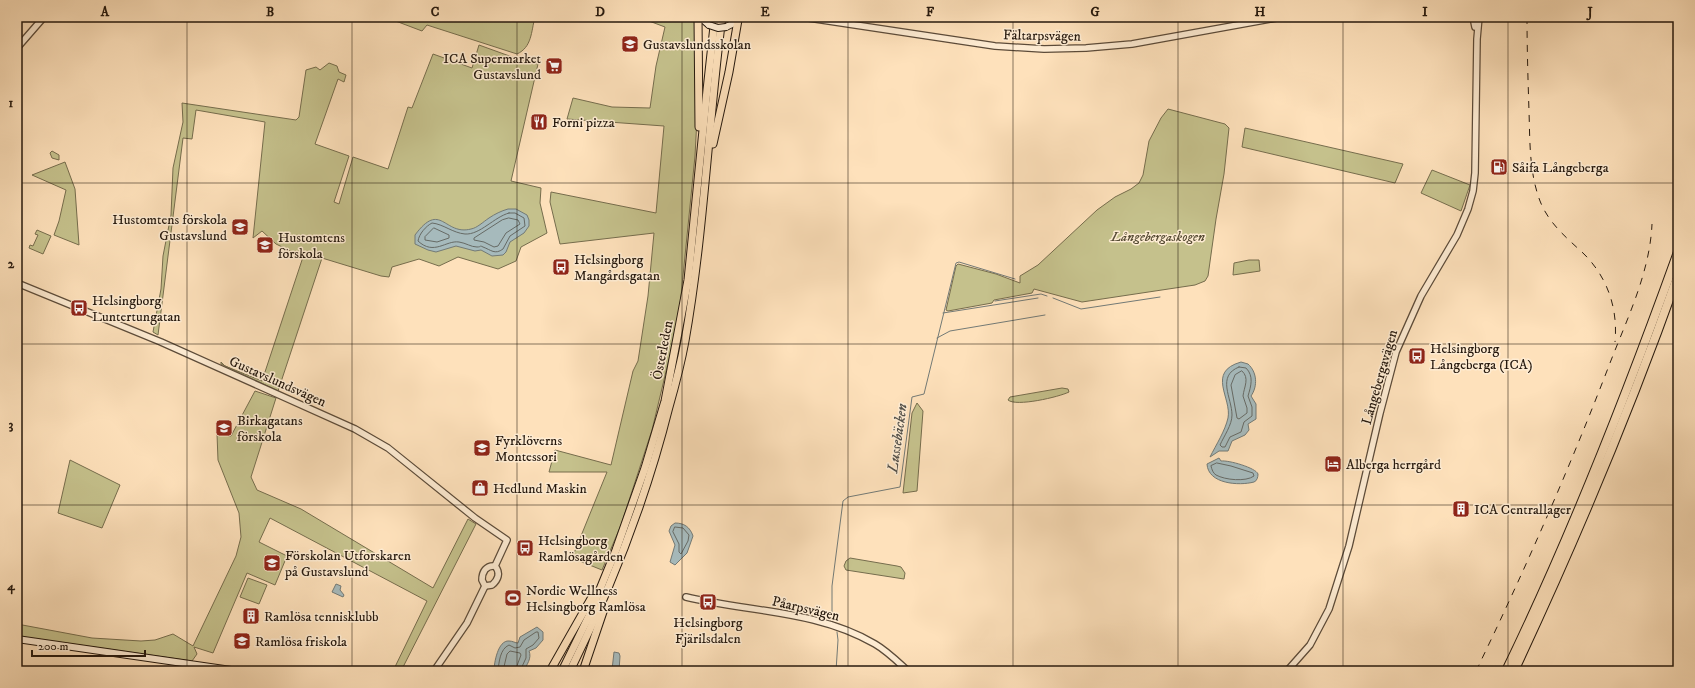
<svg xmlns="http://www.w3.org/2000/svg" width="1695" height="688" viewBox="0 0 1695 688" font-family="'IM FELL DW Pica',serif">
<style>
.green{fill:#c5c18c;stroke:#766d4d}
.water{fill:#a6babc;stroke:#737a76}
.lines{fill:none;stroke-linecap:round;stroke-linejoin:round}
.shore{stroke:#666a65;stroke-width:1}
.stream{stroke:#737a76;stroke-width:1}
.tertiary-casing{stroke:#5c4b39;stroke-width:8}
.secondary-casing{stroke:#26190e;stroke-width:8}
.primary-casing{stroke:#26190e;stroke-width:9}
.motorway-casing{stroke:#26190e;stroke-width:10}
.tertiary{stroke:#feecd3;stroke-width:5.5}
.secondary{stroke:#feecd3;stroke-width:6}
.primary{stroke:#fee1bb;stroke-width:7}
.motorway{stroke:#fee1bb;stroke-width:8}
.rail{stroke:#26190e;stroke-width:1;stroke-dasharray:7 7;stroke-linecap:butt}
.secondary-bridge-casing{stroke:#26190e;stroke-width:8;stroke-linecap:butt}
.secondary-bridge{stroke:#feecd3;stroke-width:6}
.grid{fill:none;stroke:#26190e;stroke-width:1;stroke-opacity:0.55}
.labels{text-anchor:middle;stroke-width:3;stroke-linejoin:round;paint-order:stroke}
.street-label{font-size:14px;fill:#26190e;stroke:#feecd3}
.poi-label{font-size:14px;fill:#26190e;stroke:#feecd3;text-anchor:start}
.park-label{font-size:14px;font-style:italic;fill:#564b34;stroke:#feecd3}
.water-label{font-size:15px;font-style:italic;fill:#53514b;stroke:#feecd3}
.neatline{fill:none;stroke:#26190e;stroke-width:1.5}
.grid-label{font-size:13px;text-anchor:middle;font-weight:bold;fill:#26190e}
</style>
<rect width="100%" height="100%" fill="#fee1bb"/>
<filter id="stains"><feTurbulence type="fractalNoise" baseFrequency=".005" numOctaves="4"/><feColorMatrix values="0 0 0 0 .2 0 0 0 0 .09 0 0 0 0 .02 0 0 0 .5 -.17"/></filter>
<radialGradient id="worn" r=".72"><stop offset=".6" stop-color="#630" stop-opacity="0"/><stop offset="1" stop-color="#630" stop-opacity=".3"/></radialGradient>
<g class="green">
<path d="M385 17H535C531 32 532 47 517 54L427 25 422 31Z"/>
<polygon points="646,17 696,17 697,118 695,156 680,306 669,359 652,430 621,525 602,570 572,558 607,472 549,472 555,450 611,465 633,371 638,361 648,296 654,233 560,244 550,202 551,192 656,213 664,126 567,119 573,98 612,107 650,108 656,66 665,27 649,21"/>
<polygon points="479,45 526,62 538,64 511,181 541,188 540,203 547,233 521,247 516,261 498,269 458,257 439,266 419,259 392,267 389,277 381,276 322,258 278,391 221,364 221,362 225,366 262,381 303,257 276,244 262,231 253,238 265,122 196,110 192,139 183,138 158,335 153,332 161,289 163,256 171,215 173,168 183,122 182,103 296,120 299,117 306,70 316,67 320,70 329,63 337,66 339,72 346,75 344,82 338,79 315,144 349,156 334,202 339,204 353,157 388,169 408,107 412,108 433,54 472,68"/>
<polygon points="1168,109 1225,124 1229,128 1224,174 1216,219 1208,276 1205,281 1195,285 1082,302 1034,289 1032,293 994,300 992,303 948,311 946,310 956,266 958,264 996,274 1020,283 1020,276 1038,265 1097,210 1115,197 1131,189 1139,183 1143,175 1149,141 1161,118"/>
<polygon points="1245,128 1403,164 1395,183 1242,147"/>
<polygon points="52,151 59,155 59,160 52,158 50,153"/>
<polygon points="65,162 75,189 79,245 54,235 59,221 66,190 32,175"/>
<polygon points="1432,170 1470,185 1461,211 1421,193"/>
<polygon points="37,230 51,236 43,254 29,248 30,245 33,246 38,235 35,234"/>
<polygon points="1249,260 1259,260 1260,271 1233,275 1234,263"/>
<path d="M1062 388 1068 389 1069 392C1059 397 1016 407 1008 400L1010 397Z"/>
<polygon points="255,391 276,398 251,477 257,490 301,509 433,588 468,519 476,524 401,671 393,671 427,601 270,518 259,542 287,556 275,585 247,573 213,653 194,647 197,654 192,661 17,636 17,624 92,638 141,641 155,640 173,634 193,646 236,556 241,537 239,513 218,460 217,434 231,436"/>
<polygon points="917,403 923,411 917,491 903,493 912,413"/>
<polygon points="70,460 120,485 102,528 58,513"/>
<polygon points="850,558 897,566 901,567 905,573 904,579 846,570 844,566 846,561"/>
<polygon points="248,578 267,585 259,604 240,597"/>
</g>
<g class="water">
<path d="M508 209H516L527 215 529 220V226L524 233 510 242 506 252 503 255 492 256 481 250 475 251 456 246 436 252 428 250 415 244V235C441 200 444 236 471 229 477 228 483 222 489 218 495 214 501 211 508 209Z"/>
<path d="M1241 362 1248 364C1257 372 1258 386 1251 396L1256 404V419L1248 424 1249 430 1245 435 1232 441 1228 451H1219L1210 457C1216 445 1225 431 1228 418 1232 398 1206 372 1241 362Z"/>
<path d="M1219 458 1221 461C1229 460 1256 468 1258 474 1258 477 1257 481 1254 482 1239 486 1208 484 1207 464Z"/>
<path d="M675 523C684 523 690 527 693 536L687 553 675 565 670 562 675 545 669 531 671 526Z"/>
<polygon points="336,584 341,586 340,590 344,595 343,597 332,592"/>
<path d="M537 627 543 632V640L536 648 529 651C532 658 527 665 523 671H494C494 663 498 640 509 641 513 641 515 643 518 643L520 637Z"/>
<polygon points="614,652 619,653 620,656 619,671 612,670"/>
</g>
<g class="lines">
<g class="shore">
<path d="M509 213H515L524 218 525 226 510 236 503 249C495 255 491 250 483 247 479 245 482 247 477 247 471 247 466 243 459 242 446 240 434 256 418 241 419 234 426 226 432 223 443 224 453 233 465 234 480 235 494 217 509 213Z"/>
<polygon points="509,218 518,220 520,224 506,233 498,246 494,247 484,242 474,240 474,238 502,220"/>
<polygon points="434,228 449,235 449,238 437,242 425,240 425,237"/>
<path d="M1239 367 1246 368C1254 376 1251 386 1248 396L1252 407V416L1244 422 1241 432 1230 437 1225 447H1222L1220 445C1224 436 1232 425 1232 415 1232 398 1216 376 1239 367Z"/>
<path d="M1242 371C1250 378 1244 387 1243 396L1247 408V413L1239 419 1237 418 1231 385 1235 375Z"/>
<path d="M1217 463 1231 466 1253 473 1254 476C1246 482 1225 480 1216 475 1213 473 1212 470 1211 466Z"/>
<polygon points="675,527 683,528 689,535 688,541 681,554 679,552 679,544 673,532"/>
<path d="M498 671C499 662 500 649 509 645L515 648 520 647 524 640 536 632H538L539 638 533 645 526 649V658L520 671"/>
<polyline points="503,671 507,654 510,651 520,653 521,655 515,671"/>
</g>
<g class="stream">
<polyline points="1053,298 1081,309 1160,297"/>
<polyline points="995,301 1041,294 1047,296"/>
<polyline points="943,313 1038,298"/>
<polyline points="937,338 950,331 1045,315"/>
<polyline points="832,619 832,586 843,501 848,497 900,487 912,397 924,394 956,263 959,262 1015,279"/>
<polyline points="836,671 838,640 837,632"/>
</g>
<g class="tertiary-casing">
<g id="tertiary">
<polyline points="802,17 995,46 1044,49 1086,48 1132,44 1282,17"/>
<polyline points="1473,17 1475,27"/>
<polyline points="17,48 44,17"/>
<polyline points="17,283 161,342 355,429 388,448 475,518 507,540 495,566"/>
<path d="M485 586 482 580C482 572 486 565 495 566"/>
<path d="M485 586 492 585C498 580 501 573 495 566"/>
<path d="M686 597C749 612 817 610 875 644 887 651 897 661 908 671"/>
<polyline points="434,671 467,623 485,586"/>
<polyline points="1287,671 1310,645 1329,609 1349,546 1380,413 1396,352 1421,296 1457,235 1468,209 1473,191 1475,173 1477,39 1479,17"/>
</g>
</g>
<g class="secondary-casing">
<g id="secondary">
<polyline points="700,17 709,25"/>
<polyline points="726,27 734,23 740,17"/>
<polyline points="17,639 238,671"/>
</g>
</g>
<g class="primary-casing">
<g id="primary">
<polyline points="698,17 699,127"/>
<polyline points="713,144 729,72 738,20"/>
<polyline points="550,671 592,597"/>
<polyline points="562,671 589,616 616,550 645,468 665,401 688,280 707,90 715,17"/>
<path d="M570 671C612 586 646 499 669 407 675 386 681 363 685 341 704 234 708 125 722 17"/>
<polyline points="583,671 604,609"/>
</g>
</g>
<g class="motorway-casing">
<g id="motorway">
<path d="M1506 671C1572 535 1627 394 1678 252"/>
<path d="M1514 671C1575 541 1630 410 1678 275"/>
</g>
</g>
<use href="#tertiary" class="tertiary"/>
<use href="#secondary" class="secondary"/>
<use href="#primary" class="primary"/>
<use href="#motorway" class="motorway"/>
<g class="rail">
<path d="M1527 17C1527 48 1528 80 1529 111 1530 141 1529 172 1540 201 1549 224 1567 238 1584 254 1608 278 1618 309 1615 342"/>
<path d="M1476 671C1525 570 1570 467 1610 363 1627 319 1650 272 1652 224"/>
</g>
<g class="secondary-bridge-casing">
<polyline id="secondary-bridge" points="709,25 718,28 726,27"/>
</g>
<use href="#secondary-bridge" class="secondary-bridge"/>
</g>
<path class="grid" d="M187 17V671M352 17V671M517 17V671M682 17V671M848 17V671M1013 17V671M1178 17V671M1343 17V671M1508 17V671M17 183H1678M17 344H1678M17 505H1678"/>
<defs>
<g id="school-square" transform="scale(0.9)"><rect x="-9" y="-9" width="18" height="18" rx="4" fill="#8f2418" stroke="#feecd3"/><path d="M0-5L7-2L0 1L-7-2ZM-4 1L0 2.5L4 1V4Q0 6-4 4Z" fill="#fff"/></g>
<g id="supermarket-square" transform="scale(0.9)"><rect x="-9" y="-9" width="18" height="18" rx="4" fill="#8f2418" stroke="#feecd3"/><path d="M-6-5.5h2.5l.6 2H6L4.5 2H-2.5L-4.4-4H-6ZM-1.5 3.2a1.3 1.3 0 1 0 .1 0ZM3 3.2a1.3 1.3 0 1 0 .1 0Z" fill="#fff"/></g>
<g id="restaurant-square" transform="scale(0.9)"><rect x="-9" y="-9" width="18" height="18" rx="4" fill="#8f2418" stroke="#feecd3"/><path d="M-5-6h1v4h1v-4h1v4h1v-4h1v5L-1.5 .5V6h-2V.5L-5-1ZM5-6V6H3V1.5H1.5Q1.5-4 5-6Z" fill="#fff"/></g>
<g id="fuel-square" transform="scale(0.9)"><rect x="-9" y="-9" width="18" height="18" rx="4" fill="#8f2418" stroke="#feecd3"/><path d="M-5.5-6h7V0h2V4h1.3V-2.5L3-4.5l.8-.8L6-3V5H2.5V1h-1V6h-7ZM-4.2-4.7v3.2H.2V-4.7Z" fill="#fff"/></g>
<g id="bus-square" transform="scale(0.9)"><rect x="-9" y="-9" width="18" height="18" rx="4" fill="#8f2418" stroke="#feecd3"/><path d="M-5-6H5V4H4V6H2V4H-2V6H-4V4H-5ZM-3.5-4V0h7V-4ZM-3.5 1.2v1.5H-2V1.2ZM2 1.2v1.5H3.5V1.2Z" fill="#fff"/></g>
<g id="hotel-square" transform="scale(0.9)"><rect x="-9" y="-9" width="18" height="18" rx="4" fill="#8f2418" stroke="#feecd3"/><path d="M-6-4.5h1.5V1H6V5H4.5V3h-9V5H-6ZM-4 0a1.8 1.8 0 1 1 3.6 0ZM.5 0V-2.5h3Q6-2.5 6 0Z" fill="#fff"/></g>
<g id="shop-square" transform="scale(0.9)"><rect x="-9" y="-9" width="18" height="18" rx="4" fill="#8f2418" stroke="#feecd3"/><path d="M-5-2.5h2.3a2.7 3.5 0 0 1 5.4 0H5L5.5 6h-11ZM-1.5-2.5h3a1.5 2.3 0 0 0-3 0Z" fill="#fff"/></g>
<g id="building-square" transform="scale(0.9)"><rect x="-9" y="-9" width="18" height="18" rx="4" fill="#8f2418" stroke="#feecd3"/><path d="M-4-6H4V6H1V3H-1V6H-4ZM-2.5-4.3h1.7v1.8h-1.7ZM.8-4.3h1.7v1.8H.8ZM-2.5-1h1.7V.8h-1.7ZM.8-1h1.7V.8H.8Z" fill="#fff"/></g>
<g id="stadium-square" transform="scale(0.9)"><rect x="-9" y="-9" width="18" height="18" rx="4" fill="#8f2418" stroke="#feecd3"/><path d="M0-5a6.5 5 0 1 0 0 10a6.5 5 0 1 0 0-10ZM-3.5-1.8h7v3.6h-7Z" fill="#fff"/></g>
</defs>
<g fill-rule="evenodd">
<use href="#school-square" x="630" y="44"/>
<use href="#supermarket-square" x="554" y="66"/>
<use href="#restaurant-square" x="539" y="122"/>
<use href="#fuel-square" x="1499" y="167"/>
<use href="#school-square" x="240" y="227"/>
<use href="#school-square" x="265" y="245"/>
<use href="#bus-square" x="561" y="267"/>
<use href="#bus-square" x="79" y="308"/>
<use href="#bus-square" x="1417" y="356"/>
<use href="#school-square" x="224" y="428"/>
<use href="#school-square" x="482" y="448"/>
<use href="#hotel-square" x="1333" y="464"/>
<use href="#shop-square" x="480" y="488"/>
<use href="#building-square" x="1461" y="509"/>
<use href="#bus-square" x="525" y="548"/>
<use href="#school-square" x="272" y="563"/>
<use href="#stadium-square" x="513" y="598"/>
<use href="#bus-square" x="708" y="602"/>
<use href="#building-square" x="251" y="616"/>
<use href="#school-square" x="242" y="641"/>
</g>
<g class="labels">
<g class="street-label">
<text transform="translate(1042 35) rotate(1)" y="5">Fältarpsvägen</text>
<text transform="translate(662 350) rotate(-79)" y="5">Österleden</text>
<text transform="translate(1379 377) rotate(-74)" y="5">Långebergavägen</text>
<text transform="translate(278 381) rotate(24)" y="5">Gustavslundsvägen</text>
<text transform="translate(806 608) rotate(13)" y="5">Påarpsvägen</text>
</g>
<g class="poi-label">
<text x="643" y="49">Gustavslundsskolan</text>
<text x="541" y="63" text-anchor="end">ICA Supermarket<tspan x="541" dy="16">Gustavslund</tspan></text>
<text x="552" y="127">Forni pizza</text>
<text x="1512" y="172">Såifa Långeberga</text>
<text x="227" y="224" text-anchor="end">Hustomtens förskola<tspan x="227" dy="16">Gustavslund</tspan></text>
<text x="278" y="242">Hustomtens<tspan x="278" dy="16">förskola</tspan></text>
<text x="574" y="264">Helsingborg<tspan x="574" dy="16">Mangårdsgatan</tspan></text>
<text x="92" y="305">Helsingborg<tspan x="92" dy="16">Luntertungatan</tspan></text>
<text x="1430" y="353">Helsingborg<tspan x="1430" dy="16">Långeberga (ICA)</tspan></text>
<text x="237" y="425">Birkagatans<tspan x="237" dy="16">förskola</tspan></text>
<text x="495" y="445">Fyrklöverns<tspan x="495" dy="16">Montessori</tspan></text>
<text x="1346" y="469">Alberga herrgård</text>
<text x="493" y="493">Hedlund Maskin</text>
<text x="1474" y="514">ICA Centrallager</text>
<text x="538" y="545">Helsingborg<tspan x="538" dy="16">Ramlösagården</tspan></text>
<text x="285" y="560">Förskolan Utforskaren<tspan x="285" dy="16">på Gustavslund</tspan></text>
<text x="526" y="595">Nordic Wellness<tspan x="526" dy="16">Helsingborg Ramlösa</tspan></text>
<text x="264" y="621">Ramlösa tennisklubb</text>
<text x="708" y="627" text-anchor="middle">Helsingborg<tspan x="708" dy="16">Fjärilsdalen</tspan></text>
<text x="255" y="646">Ramlösa friskola</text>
</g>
<g class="park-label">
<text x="1158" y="241">Långebergaskogen</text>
</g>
<g class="water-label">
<text transform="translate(897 438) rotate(-82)" y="5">Lussebäcken</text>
</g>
</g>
<rect width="1695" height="688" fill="none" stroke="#fee1bb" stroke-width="44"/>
<path d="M32 650v6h113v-6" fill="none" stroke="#26190e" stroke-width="2"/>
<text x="38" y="650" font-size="12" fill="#26190e" stroke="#feecd3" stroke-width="3" paint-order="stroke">200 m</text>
<rect x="22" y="22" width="1651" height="644" class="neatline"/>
<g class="grid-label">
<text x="105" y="16">A</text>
<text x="270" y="16">B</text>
<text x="435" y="16">C</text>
<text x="600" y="16">D</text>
<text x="765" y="16">E</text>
<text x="930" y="16">F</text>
<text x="1095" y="16">G</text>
<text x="1260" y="16">H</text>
<text x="1425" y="16">I</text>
<text x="1590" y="16">J</text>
<text x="11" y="107">1</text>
<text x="11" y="268">2</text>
<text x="11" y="429">3</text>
<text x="11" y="590">4</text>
</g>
<rect width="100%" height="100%" filter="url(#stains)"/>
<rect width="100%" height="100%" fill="url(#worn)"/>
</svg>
